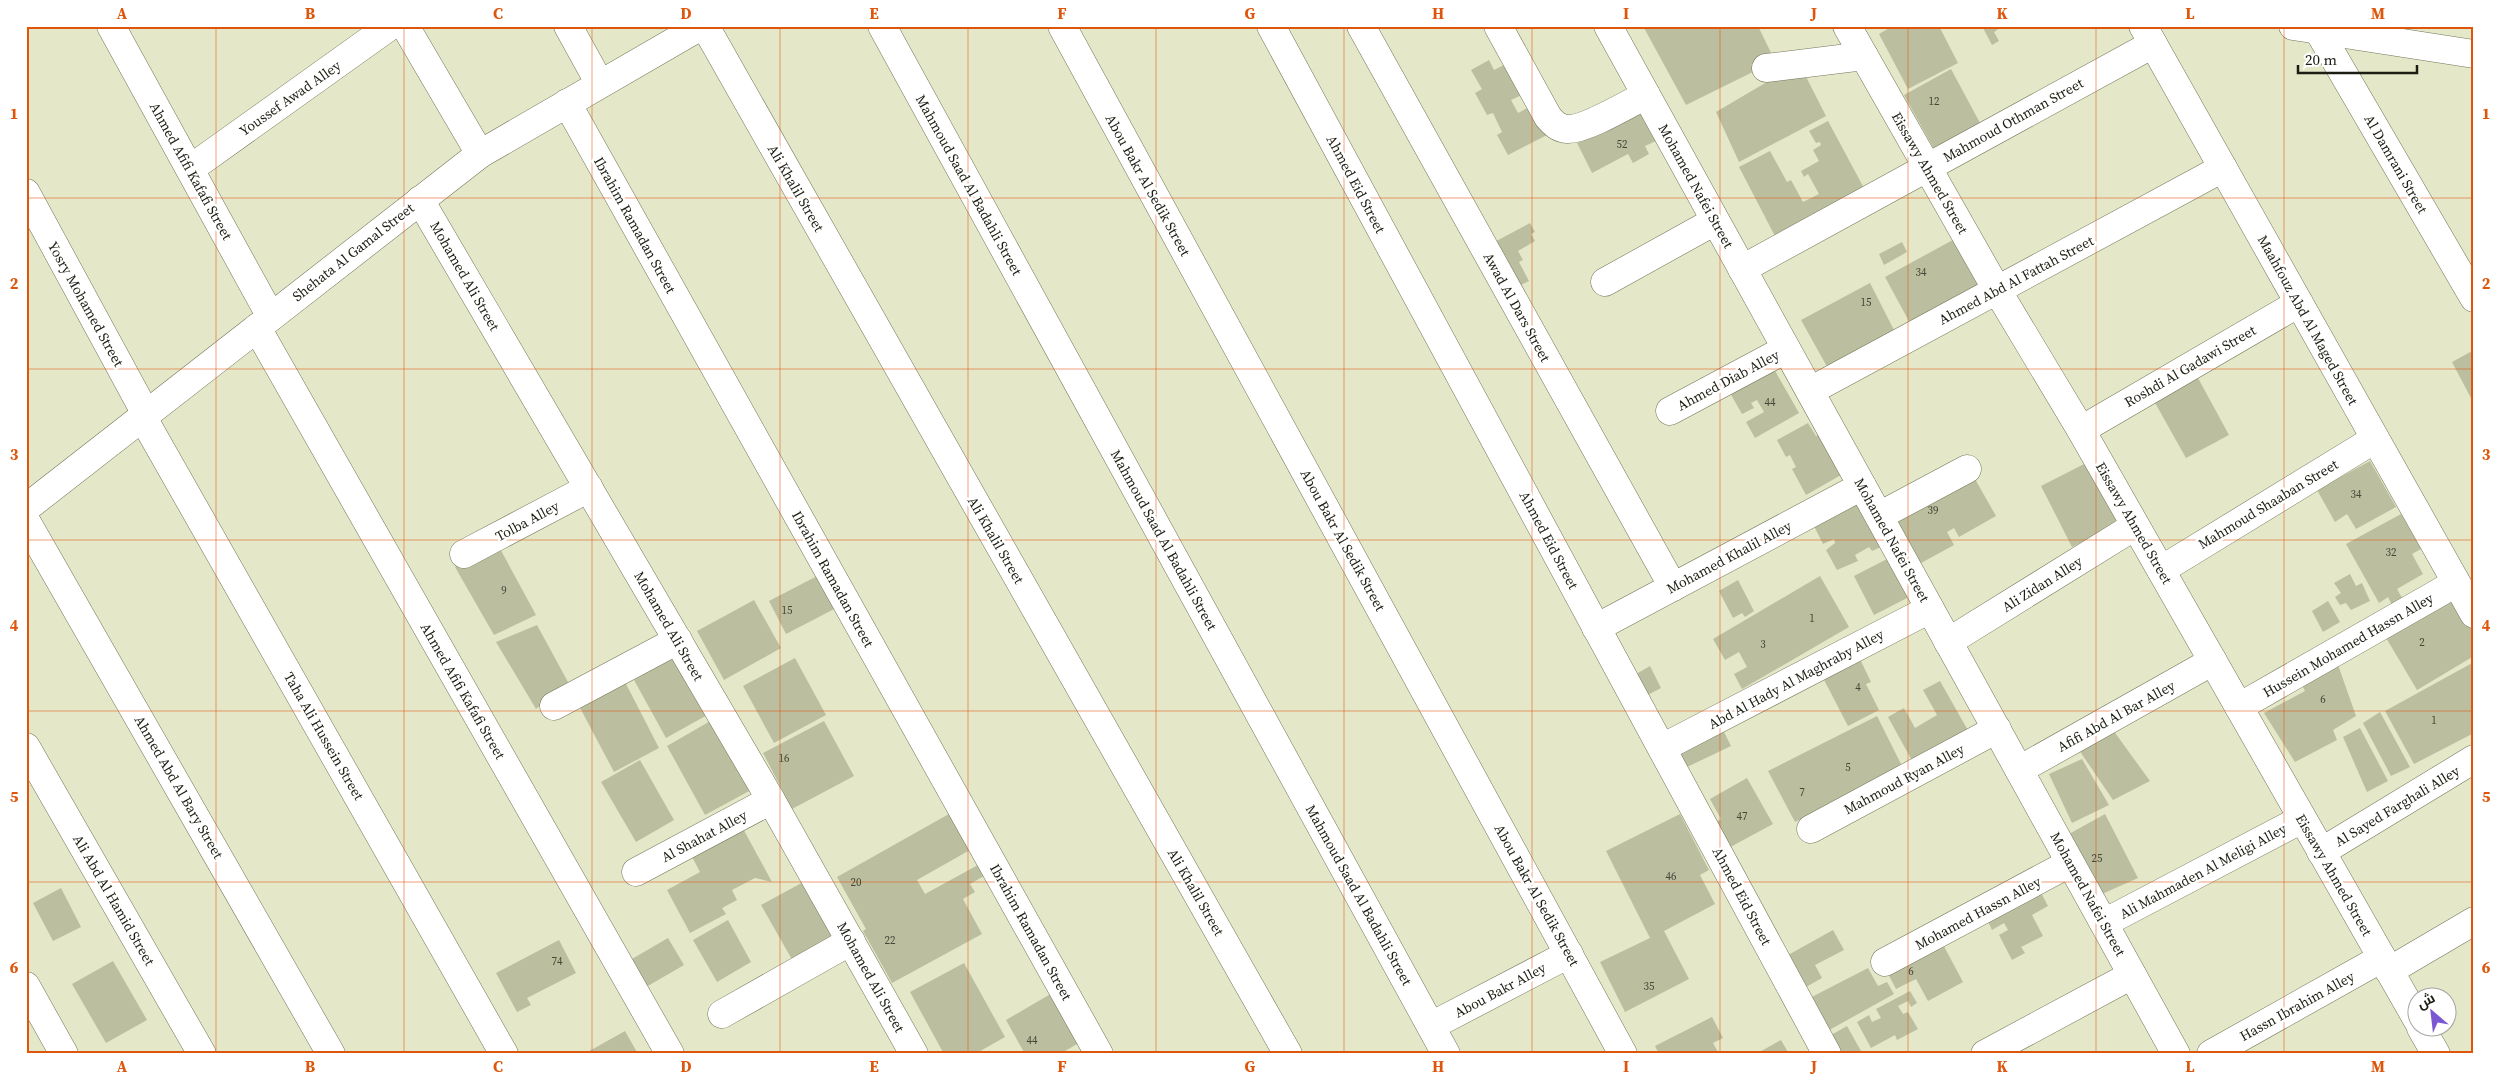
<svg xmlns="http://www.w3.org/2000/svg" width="2500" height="1080" viewBox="0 0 2500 1080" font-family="'Source Serif 4',Cairo,serif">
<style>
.building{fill:#bbbf9f}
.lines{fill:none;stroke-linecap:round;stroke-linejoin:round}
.street-casing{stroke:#737659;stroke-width:29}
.street{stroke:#fff;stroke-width:28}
.grid{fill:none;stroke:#de560c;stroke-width:1;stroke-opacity:0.55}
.labels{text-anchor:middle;stroke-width:5;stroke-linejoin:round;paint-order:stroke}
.number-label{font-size:11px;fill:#444636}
.street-label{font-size:14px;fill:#1d1e13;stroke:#fff}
.neatline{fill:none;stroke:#de560c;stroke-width:2}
.grid-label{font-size:16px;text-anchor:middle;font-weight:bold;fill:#de560c}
</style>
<rect width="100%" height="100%" fill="#e4e8c8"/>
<g class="building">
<polygon points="1643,26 1758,26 1775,61 1686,105"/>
<polygon points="1893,26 1939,26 1958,63 1908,89 1879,34"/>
<polygon points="1982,26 2003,26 1994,32 1999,41 1992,45"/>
<polygon points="1489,60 1494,70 1512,61 1528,92 1511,100 1518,113 1531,106 1547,135 1508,155 1497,135 1502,132 1493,113 1487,115 1475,93 1482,89 1471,70"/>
<polygon points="1799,63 1826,116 1739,162 1716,112"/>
<polygon points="1951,69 1980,123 1934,149 1904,95"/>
<polygon points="1639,110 1656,141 1645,146 1649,154 1633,163 1628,154 1592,173 1577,143"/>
<polygon points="1828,121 1865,190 1776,238 1739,167 1770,151 1787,182 1791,180 1803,202 1819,194 1808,174 1804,177 1801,171 1819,161 1813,150 1821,145 1820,142 1816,143 1809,131"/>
<polygon points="1530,223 1535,232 1531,234 1535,241 1518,251 1523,260 1519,262 1529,281 1511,290 1487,246"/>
<polygon points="1962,235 1988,284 1911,325 1885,277"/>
<polygon points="1902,242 1907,252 1884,265 1879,254"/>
<polygon points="1870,283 1897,336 1830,372 1801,320"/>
<polygon points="2474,350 2474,399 2472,400 2452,362"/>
<polygon points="1774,369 1799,413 1755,438 1746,422 1764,412 1757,400 1751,403 1754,408 1742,414 1730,393"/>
<polygon points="2198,378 2229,435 2186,458 2154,401"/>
<polygon points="1808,423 1816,436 1822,433 1848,471 1806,495 1792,469 1796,467 1790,455 1786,457 1777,440"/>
<polygon points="2370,461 2396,507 2356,529 2347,514 2335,522 2317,490"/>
<polygon points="2086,463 2118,523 2072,547 2041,486"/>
<polygon points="1971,472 1996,516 1959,537 1954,528 1947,532 1954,545 1912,568 1886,520"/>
<polygon points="1861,490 1890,543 1872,551 1869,547 1855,555 1858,561 1837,570 1826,550 1835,543 1834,539 1823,544 1810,518"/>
<polygon points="2401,514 2421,549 2412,554 2423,574 2397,589 2405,603 2394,609 2388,597 2379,603 2346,544"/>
<polygon points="498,545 536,615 494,635 455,567"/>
<polygon points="1889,558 1909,597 1874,615 1854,576"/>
<polygon points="823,573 840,606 786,634 769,601"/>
<polygon points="2350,574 2356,586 2362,583 2370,601 2351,610 2346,603 2340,605 2335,597 2341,593 2334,583"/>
<polygon points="1820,576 1849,627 1742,689 1734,674 1747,667 1739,652 1725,660 1713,639"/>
<polygon points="1738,580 1754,611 1745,617 1742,613 1733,618 1719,591"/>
<polygon points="2450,595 2474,633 2474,656 2417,690 2385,636"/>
<polygon points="754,600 781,648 724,680 697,631"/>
<polygon points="2328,601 2340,622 2323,632 2312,611"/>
<polygon points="537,625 568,682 536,709 496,642"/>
<polygon points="1858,655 1871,682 1866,684 1879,710 1848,726 1821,674"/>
<polygon points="677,656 709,714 666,738 634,680"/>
<polygon points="795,658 826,715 774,743 743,686"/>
<polygon points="2337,662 2356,716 2333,730 2337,740 2295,762 2264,713 2305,691 2300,681"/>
<polygon points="2474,662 2474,733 2414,764 2385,711"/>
<polygon points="1650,666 1661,688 1642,698 1631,677"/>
<polygon points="624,680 659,748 614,772 578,704"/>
<polygon points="1940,681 1970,734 1915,766 1888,717 1904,708 1915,728 1937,715 1923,690"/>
<polygon points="2380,712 2410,767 2391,776 2363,723"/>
<polygon points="1877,716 1903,768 1795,822 1768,771"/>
<polygon points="712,720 751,790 705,815 667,746"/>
<polygon points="824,721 854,776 792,809 763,753"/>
<polygon points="1720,724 1731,746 1685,768 1675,745"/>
<polygon points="2360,728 2388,781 2367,792 2343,737"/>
<polygon points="2113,730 2150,781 2113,800 2079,750"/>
<polygon points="2082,759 2109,805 2072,823 2049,774"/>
<polygon points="640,760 674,820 636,842 601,782"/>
<polygon points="1747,778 1773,824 1723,851 1709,826 1721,819 1710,799"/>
<polygon points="956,810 977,846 917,880 925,894 978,865 984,876 970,884 975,892 963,899 982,934 892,983 863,931 866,929 837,877"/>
<polygon points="1680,814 1709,870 1700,875 1715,904 1664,931 1689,979 1625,1012 1600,962 1650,938 1606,851"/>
<polygon points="2105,814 2138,878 2102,894 2069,834"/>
<polygon points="741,825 772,882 755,878 732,890 737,900 722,908 726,914 690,933 667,890 700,872 690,853"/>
<polygon points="807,880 840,938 794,963 761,905"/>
<polygon points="2037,885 2048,906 2032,915 2043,936 2021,947 2025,953 2012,960 1999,935 2008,930 2004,923 1992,930 1984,913"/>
<polygon points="61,888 81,927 53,941 33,903"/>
<polygon points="728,920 751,962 717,982 693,940"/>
<polygon points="1833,930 1844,950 1815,965 1822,978 1799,991 1781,959"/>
<polygon points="1939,937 1963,982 1928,1001 1916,979 1896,989 1884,966"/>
<polygon points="668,938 684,965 641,990 625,963"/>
<polygon points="559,940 576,973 527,998 531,1005 517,1012 496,973"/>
<polygon points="113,961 147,1020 106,1043 72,984"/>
<polygon points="964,963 1005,1037 975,1054 944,1054 910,992"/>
<polygon points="1868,968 1878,986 1887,982 1894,994 1824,1033 1806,1000"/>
<polygon points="1910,991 1917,1003 1911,1007 1908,1001 1898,1006 1903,1014 1908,1012 1918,1029 1897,1040 1895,1035 1871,1048 1857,1022 1869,1015 1872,1022 1881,1018 1876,1009"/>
<polygon points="1054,992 1082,1041 1060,1054 1025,1054 1006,1020"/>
<polygon points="1712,1017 1723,1038 1713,1043 1719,1054 1659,1054 1655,1046"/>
<polygon points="1847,1026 1861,1051 1855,1054 1841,1054 1831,1035"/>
<polygon points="625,1031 638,1054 584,1054"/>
<polygon points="1781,1040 1789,1054 1756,1054"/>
</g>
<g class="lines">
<g class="street-casing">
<g id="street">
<polyline points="111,26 271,317"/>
<polyline points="405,26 480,154"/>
<polyline points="568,26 600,84"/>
<polyline points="705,26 1288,1054"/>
<polyline points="882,26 1446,1054"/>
<polyline points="1062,26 1623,1054"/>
<polyline points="1271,26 1827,1054"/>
<polyline points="1361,26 1673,587"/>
<path d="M1498 26 1548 117C1554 124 1558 128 1567 129 1583 131 1630 103 1646 95"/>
<polyline points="1608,26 2176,1054"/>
<polyline points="1847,26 1997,290 2081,430 2418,1021"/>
<polyline points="2143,26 2474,614"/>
<polyline points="2293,26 2474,54"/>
<polyline points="2318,30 2474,298"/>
<polyline points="1766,68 1864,56"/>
<polyline points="567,103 1099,1054"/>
<polyline points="190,169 390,26"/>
<polyline points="26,193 146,414"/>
<polyline points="420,200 771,800 914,1054"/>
<polyline points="1742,269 2153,44"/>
<polyline points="1605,282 1715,221"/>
<polyline points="257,328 670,1054"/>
<polyline points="1810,391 2223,168"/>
<polyline points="1670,411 1786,349"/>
<polyline points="143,418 504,1054"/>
<polyline points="2081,430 2299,303"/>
<polyline points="26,508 480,154 701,26"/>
<polyline points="1879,516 1967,469"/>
<polyline points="26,521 331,1054"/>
<polyline points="464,554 589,488"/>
<polyline points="2161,570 2375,439"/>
<polyline points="1596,628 1862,486"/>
<polyline points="1948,642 2135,526"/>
<polyline points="554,706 678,640"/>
<polyline points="2239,707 2456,583"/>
<polyline points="26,747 202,1054"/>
<polyline points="1662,748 1930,609"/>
<polyline points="2019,770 2213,661"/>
<polyline points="1811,829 1997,729"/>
<polyline points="2321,852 2474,759"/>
<polyline points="636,872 771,800"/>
<polyline points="2104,923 2302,819"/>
<polyline points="1885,962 2070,863"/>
<polyline points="2389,971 2474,921"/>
<polyline points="26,986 64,1054"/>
<polyline points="722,1014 851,941"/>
<polyline points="1431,1026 1569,954"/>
<polyline points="2421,1028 2436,1054"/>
<polyline points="1985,1054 2132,975"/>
<polyline points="2211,1054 2382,958"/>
</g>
</g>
<use href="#street" class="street"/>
</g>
<path class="grid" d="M216 26V1054M404 26V1054M592 26V1054M780 26V1054M968 26V1054M1156 26V1054M1344 26V1054M1532 26V1054M1720 26V1054M1908 26V1054M2096 26V1054M2284 26V1054M26 198H2474M26 369H2474M26 540H2474M26 711H2474M26 882H2474"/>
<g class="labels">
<g class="number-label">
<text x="1934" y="105">12</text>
<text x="1622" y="148">52</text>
<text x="1921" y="276">34</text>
<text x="1866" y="306">15</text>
<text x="1770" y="406">44</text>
<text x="2356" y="498">34</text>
<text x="1933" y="514">39</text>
<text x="2391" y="556">32</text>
<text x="504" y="594">9</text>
<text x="787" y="614">15</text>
<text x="1812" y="622">1</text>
<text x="2422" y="646">2</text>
<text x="1763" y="648">3</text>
<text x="1858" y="691">4</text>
<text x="2323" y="703">6</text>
<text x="2434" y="724">1</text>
<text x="784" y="762">16</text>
<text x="1848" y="771">5</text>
<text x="1802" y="796">7</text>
<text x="1742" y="820">47</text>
<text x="2097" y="862">25</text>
<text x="1671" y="880">46</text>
<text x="856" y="886">20</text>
<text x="890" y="944">22</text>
<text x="557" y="965">74</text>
<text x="1911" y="975">6</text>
<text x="1649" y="990">35</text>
<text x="1032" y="1044">44</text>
</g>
<g class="street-label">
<text transform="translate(290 98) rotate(-35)" y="5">Youssef Awad Alley</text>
<text transform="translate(2013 120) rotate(-29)" y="5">Mahmoud Othman Street</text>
<text transform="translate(2396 164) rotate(60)" y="5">Al Damrani Street</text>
<text transform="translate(191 171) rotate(61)" y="5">Ahmed Afifi Kafafi Street</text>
<text transform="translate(1930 173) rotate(60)" y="5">Eissawy Ahmed Street</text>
<text transform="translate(1356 184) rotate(62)" y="5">Ahmed Eid Street</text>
<text transform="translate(969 185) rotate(61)" y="5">Mahmoud Saad Al Badahli Street</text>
<text transform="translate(1148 185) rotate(61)" y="5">Abou Bakr Al Sedik Street</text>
<text transform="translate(1696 186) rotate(61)" y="5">Mohamed Nafei Street</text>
<text transform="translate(796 188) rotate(60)" y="5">Ali Khalil Street</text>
<text transform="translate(635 225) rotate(61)" y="5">Ibrahim Ramadan Street</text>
<text transform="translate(353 252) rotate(-38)" y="5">Shehata Al Gamal Street</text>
<text transform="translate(465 276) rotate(60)" y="5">Mohamed Ali Street</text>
<text transform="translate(2016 280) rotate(-28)" y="5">Ahmed Abd Al Fattah Street</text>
<text transform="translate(86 304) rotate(61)" y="5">Yosry Mohamed Street</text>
<text transform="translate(1517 307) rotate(61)" y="5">Awad Al Dars Street</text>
<text transform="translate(2308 320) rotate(61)" y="5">Maahfouz Abd Al Maged Street</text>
<text transform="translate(2190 366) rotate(-30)" y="5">Roshdi Al Gadawi Street</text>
<text transform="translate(1728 380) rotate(-28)" y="5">Ahmed Diab Alley</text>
<text transform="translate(2268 504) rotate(-31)" y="5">Mahmoud Shaaban Street</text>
<text transform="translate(527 521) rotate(-28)" y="5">Tolba Alley</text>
<text transform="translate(2134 523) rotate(60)" y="5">Eissawy Ahmed Street</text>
<text transform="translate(996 540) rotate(60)" y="5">Ali Khalil Street</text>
<text transform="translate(1164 540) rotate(61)" y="5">Mahmoud Saad Al Badahli Street</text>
<text transform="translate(1343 540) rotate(61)" y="5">Abou Bakr Al Sedik Street</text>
<text transform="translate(1549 540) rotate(62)" y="5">Ahmed Eid Street</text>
<text transform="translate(1892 540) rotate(61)" y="5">Mohamed Nafei Street</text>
<text transform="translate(1729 557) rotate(-28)" y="5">Mohamed Khalil Alley</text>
<text transform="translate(833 579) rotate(61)" y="5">Ibrahim Ramadan Street</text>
<text transform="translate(2042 584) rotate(-32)" y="5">Ali Zidan Alley</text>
<text transform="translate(669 626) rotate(60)" y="5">Mohamed Ali Street</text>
<text transform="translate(2348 645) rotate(-30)" y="5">Hussein Mohamed Hassn Alley</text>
<text transform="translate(1796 679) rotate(-28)" y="5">Abd Al Hady Al Maghraby Alley</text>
<text transform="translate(463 691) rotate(60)" y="5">Ahmed Afifi Kafafi Street</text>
<text transform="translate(2116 716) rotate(-29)" y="5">Afifi Abd Al Bar Alley</text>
<text transform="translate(324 736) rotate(60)" y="5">Taha Ali Hussein Street</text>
<text transform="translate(1904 779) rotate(-28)" y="5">Mahmoud Ryan Alley</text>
<text transform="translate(179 787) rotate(60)" y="5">Ahmed Abd Al Bary Street</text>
<text transform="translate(2397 806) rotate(-31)" y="5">Al Sayed Farghali Alley</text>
<text transform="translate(704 836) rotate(-28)" y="5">Al Shahat Alley</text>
<text transform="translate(2203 871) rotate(-28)" y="5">Ali Mahmaden Al Meligi Alley</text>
<text transform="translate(2334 875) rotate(60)" y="5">Eissawy Ahmed Street</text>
<text transform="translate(1196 892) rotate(60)" y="5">Ali Khalil Street</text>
<text transform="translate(2088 894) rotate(61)" y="5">Mohamed Nafei Street</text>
<text transform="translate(1359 895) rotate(61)" y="5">Mahmoud Saad Al Badahli Street</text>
<text transform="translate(1537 895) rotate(61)" y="5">Abou Bakr Al Sedik Street</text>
<text transform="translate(1742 896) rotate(62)" y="5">Ahmed Eid Street</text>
<text transform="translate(114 900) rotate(60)" y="5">Ali Abd Al Hamid Street</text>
<text transform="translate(1978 913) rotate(-28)" y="5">Mohamed Hassn Alley</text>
<text transform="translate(1031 932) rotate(61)" y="5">Ibrahim Ramadan Street</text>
<text transform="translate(871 977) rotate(61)" y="5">Mohamed Ali Street</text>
<text transform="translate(1500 990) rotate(-28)" y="5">Abou Bakr Alley</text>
<text transform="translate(2297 1006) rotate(-29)" y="5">Hassn Ibrahim Alley</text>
</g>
</g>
<rect width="2500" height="1080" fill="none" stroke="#ffffff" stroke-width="55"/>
<g transform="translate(2432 1012) rotate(332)"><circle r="24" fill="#ffffff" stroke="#a5a5a1"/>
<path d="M0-4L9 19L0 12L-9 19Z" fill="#7b57d1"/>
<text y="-8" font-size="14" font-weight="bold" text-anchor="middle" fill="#1d1e13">ش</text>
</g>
<path d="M2298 65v8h119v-8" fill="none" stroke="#1d1e13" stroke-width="2.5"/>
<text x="2305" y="65" font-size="15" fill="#1d1e13" stroke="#ffffff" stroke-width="4" paint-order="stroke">20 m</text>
<rect x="28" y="28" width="2444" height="1024" class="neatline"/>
<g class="grid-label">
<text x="122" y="19">A</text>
<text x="310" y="19">B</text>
<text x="498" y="19">C</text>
<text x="686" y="19">D</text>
<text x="874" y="19">E</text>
<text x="1062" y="19">F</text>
<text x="1250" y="19">G</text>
<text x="1438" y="19">H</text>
<text x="1626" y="19">I</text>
<text x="1814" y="19">J</text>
<text x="2002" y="19">K</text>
<text x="2190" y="19">L</text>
<text x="2378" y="19">M</text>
<text x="14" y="119">1</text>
<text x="2486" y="119">1</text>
<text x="14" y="289">2</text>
<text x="2486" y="289">2</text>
<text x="14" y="460">3</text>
<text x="2486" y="460">3</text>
<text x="14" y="631">4</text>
<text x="2486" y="631">4</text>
<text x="14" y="802">5</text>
<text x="2486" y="802">5</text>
<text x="14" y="973">6</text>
<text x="2486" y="973">6</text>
<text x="122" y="1072">A</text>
<text x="310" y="1072">B</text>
<text x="498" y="1072">C</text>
<text x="686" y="1072">D</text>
<text x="874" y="1072">E</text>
<text x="1062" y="1072">F</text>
<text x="1250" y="1072">G</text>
<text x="1438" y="1072">H</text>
<text x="1626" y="1072">I</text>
<text x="1814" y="1072">J</text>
<text x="2002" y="1072">K</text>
<text x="2190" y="1072">L</text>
<text x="2378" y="1072">M</text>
</g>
</svg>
